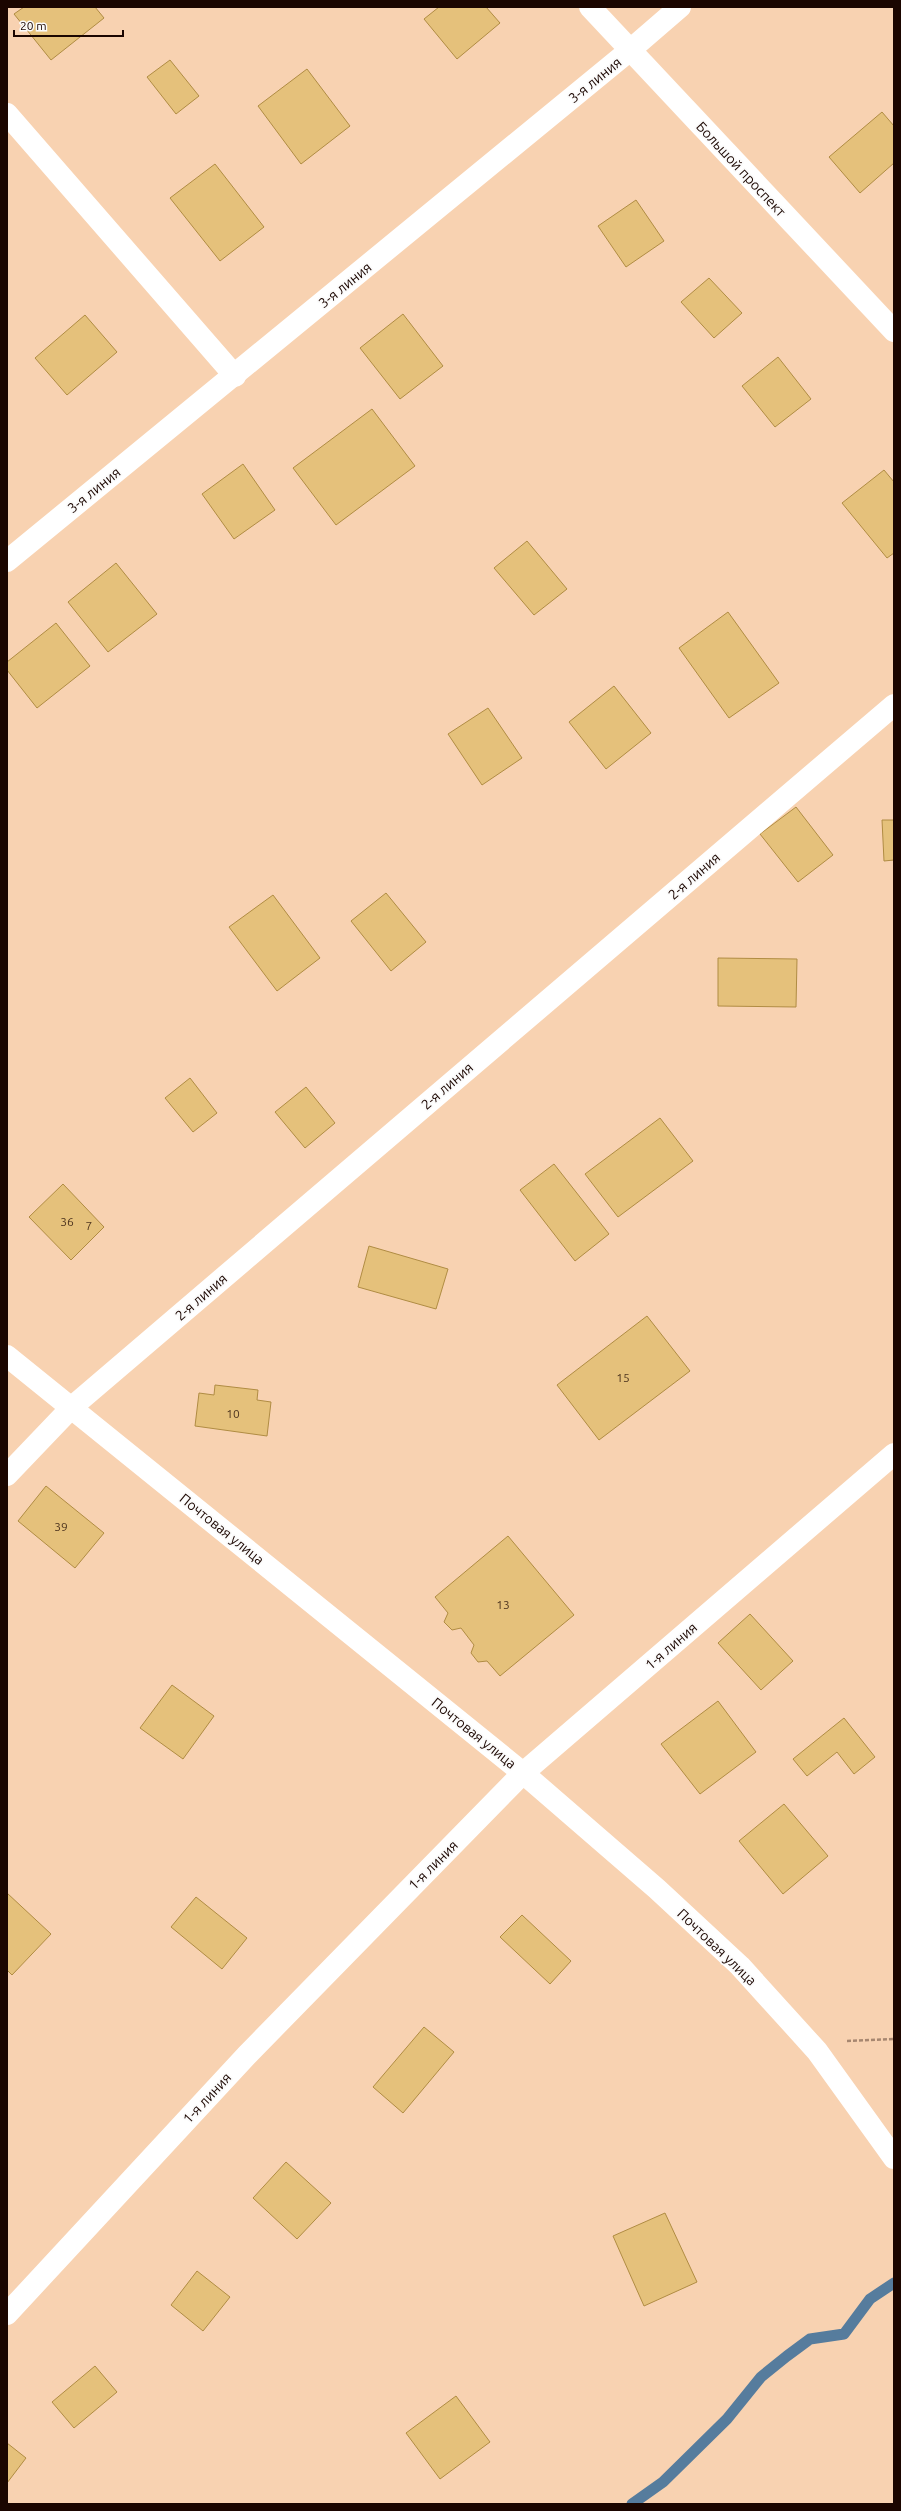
<svg xmlns="http://www.w3.org/2000/svg" width="901" height="2511" viewBox="0 0 901 2511" font-family="Ubuntu,sans-serif">
<style>
.lines{fill:none;stroke-linecap:round;stroke-linejoin:round}
.stream{stroke:#567c9d;stroke-width:11}
.building{fill:#e5c17b;stroke:#b08c43}
.path{stroke:#a78770;stroke-width:2.5;stroke-dasharray:4 2;stroke-linecap:butt}
.minor{stroke:#fff;stroke-width:22}
.labels{text-anchor:middle;stroke-width:3.5;stroke-linejoin:round;paint-order:stroke}
.number-label{font-size:12px;fill:#4e351f}
.street-label{font-size:14px;fill:#1b0600;stroke:#fbfbfb}
</style>
<rect width="100%" height="100%" fill="#f8d2b1"/>
<g class="lines">
<polyline class="stream" points="632,2504 663,2482 727,2419 761,2377 787,2356 810,2339 844,2334 870,2299 894,2283"/>
</g>
<g class="building">
<polygon points="24,7 95,7 104,18 51,60 14,14"/>
<polygon points="439,7 486,7 500,23 457,59 424,19"/>
<polygon points="170,60 199,96 176,114 147,77"/>
<polygon points="307,69 350,126 301,164 258,106"/>
<polygon points="882,112 894,126 894,163 860,193 829,157"/>
<polygon points="215,164 264,227 220,261 170,198"/>
<polygon points="636,200 664,241 626,267 598,226"/>
<polygon points="709,278 742,313 714,338 681,302"/>
<polygon points="403,314 443,366 400,399 360,348"/>
<polygon points="85,315 117,352 67,395 35,358"/>
<polygon points="778,357 811,399 775,427 742,386"/>
<polygon points="372,409 415,466 336,525 293,468"/>
<polygon points="243,464 275,510 234,539 202,494"/>
<polygon points="884,470 894,482 894,553 887,558 842,503"/>
<polygon points="527,541 567,589 534,615 494,568"/>
<polygon points="116,563 157,614 108,652 68,602"/>
<polygon points="728,612 779,683 729,718 679,648"/>
<polygon points="56,623 90,666 37,708 7,670 7,662"/>
<polygon points="614,686 651,733 606,769 569,722"/>
<polygon points="488,708 522,758 482,785 448,734"/>
<polygon points="796,807 833,855 798,882 760,834"/>
<polygon points="882,820 894,820 894,860 884,861"/>
<polygon points="386,893 426,942 391,971 351,921"/>
<polygon points="273,895 320,958 277,991 229,927"/>
<polygon points="718,958 797,959 796,1007 718,1006"/>
<polygon points="190,1078 217,1113 193,1132 165,1098"/>
<polygon points="306,1087 335,1123 305,1148 275,1112"/>
<polygon points="660,1118 693,1161 618,1217 585,1174"/>
<polygon points="554,1164 609,1234 575,1261 520,1190"/>
<polygon points="63,1184 104,1227 71,1260 29,1217"/>
<polygon points="369,1246 448,1269 436,1309 358,1287"/>
<polygon points="647,1316 690,1371 599,1440 557,1385"/>
<polygon points="215,1385 258,1390 257,1400 271,1402 267,1436 195,1426 199,1393 214,1395"/>
<polygon points="46,1486 104,1533 75,1568 18,1521"/>
<polygon points="508,1536 574,1615 500,1676 487,1661 478,1662 471,1653 474,1645 461,1628 452,1630 444,1622 448,1613 435,1597"/>
<polygon points="750,1614 793,1661 761,1690 718,1643"/>
<polygon points="172,1685 214,1716 183,1759 140,1728"/>
<polygon points="718,1701 756,1752 700,1794 661,1744"/>
<polygon points="844,1718 875,1757 854,1774 837,1752 807,1776 793,1759"/>
<polygon points="784,1804 828,1856 783,1894 739,1841"/>
<polygon points="7,1893 51,1934 12,1975 7,1970"/>
<polygon points="196,1897 247,1938 222,1969 171,1927"/>
<polygon points="522,1915 571,1961 550,1984 500,1937"/>
<polygon points="424,2027 454,2052 403,2113 373,2087"/>
<polygon points="286,2162 331,2203 297,2239 253,2198"/>
<polygon points="665,2213 697,2282 644,2306 613,2236"/>
<polygon points="197,2271 230,2297 203,2331 171,2305"/>
<polygon points="95,2366 117,2392 74,2428 52,2402"/>
<polygon points="456,2396 490,2442 440,2479 406,2433"/>
<polygon points="7,2443 26,2458 7,2483"/>
</g>
<g class="lines">
<polyline class="path" points="847,2041 894,2039"/>
<g class="minor">
<polyline points="590,7 894,331"/>
<polyline points="7,114 235,376"/>
<polyline points="7,561 629,51 680,7"/>
<polyline points="7,1356 523,1773 657,1889 740,1966 817,2051 894,2158"/>
<polyline points="7,1475 72,1407 894,705"/>
<polyline points="7,2314 247,2055 523,1773 894,1454"/>
</g>
</g>
<g class="labels">
<g class="number-label">
<text x="67" y="1226">36</text>
<text x="89" y="1230">7</text>
<text x="623" y="1382">15</text>
<text x="233" y="1418">10</text>
<text x="61" y="1531">39</text>
<text x="503" y="1609">13</text>
</g>
<g class="street-label">
<text transform="translate(595 80) rotate(-39)" y="5">3-я линия</text>
<text transform="translate(741 169) rotate(47)" y="5">Большой проспект</text>
<text transform="translate(345 285) rotate(-39)" y="5">3-я линия</text>
<text transform="translate(94 490) rotate(-39)" y="5">3-я линия</text>
<text transform="translate(694 876) rotate(-41)" y="5">2-я линия</text>
<text transform="translate(447 1086) rotate(-41)" y="5">2-я линия</text>
<text transform="translate(201 1297) rotate(-41)" y="5">2-я линия</text>
<text transform="translate(222 1529) rotate(39)" y="5">Почтовая улица</text>
<text transform="translate(671 1646) rotate(-41)" y="5">1-я линия</text>
<text transform="translate(474 1733) rotate(39)" y="5">Почтовая улица</text>
<text transform="translate(433 1865) rotate(-45)" y="5">1-я линия</text>
<text transform="translate(717 1947) rotate(44)" y="5">Почтовая улица</text>
<text transform="translate(207 2098) rotate(-47)" y="5">1-я линия</text>
</g>
</g>
<rect width="901" height="2511" fill="none" stroke="#1b0600" stroke-width="16"/>
<path d="M14 30v6h109v-6" fill="none" stroke="#1b0600" stroke-width="2"/>
<text x="20" y="30" font-size="12" fill="#1b0600" stroke="#fbfbfb" stroke-width="3" paint-order="stroke">20 m</text>
</svg>
